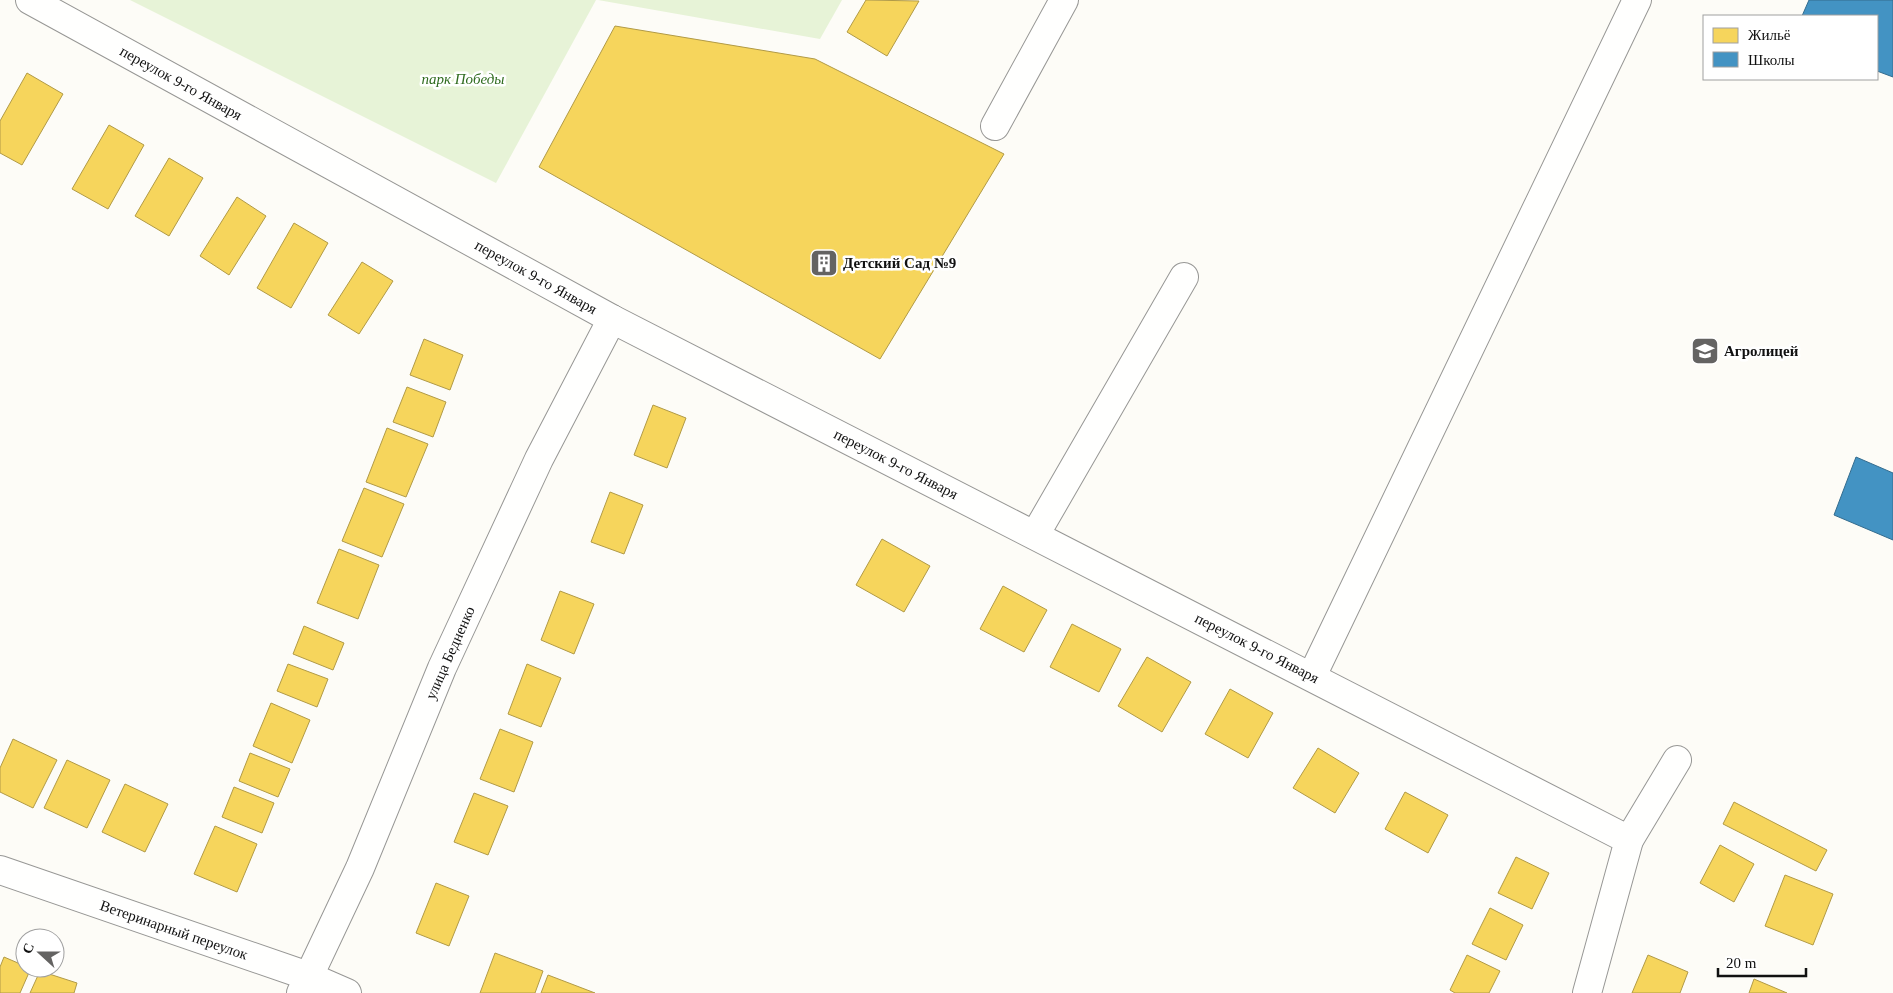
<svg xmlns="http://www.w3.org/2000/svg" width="1893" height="993" viewBox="0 0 1893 993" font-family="Georgia,serif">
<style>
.green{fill:#e7f3d7}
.homes{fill:#f6d55c;stroke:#b19a46}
.schools{fill:#4393c3;stroke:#346c8e}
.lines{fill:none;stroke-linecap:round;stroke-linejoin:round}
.minor-casing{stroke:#979795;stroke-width:30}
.minor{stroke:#fffffe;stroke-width:28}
.labels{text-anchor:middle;stroke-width:5;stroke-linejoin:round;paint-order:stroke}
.park-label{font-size:15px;font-style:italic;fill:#2f6b1f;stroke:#fff}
.street-label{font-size:15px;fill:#111;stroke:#fff}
.poi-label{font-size:15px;font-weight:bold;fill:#111;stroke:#fff;text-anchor:start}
</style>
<rect width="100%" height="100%" fill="#fdfcf7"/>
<g class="green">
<polygon points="130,0 596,0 496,183"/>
<polygon points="598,0 842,0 820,39"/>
</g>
<g class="homes">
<polygon points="866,0 919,1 887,56 847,32"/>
<polygon points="615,26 815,59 1004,154 880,359 539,167"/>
<polygon points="27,73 63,94 22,165 0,153 0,121"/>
<polygon points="109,125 144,145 108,209 72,189"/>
<polygon points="169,158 203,178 169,236 135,216"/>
<polygon points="237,197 266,216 229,275 200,256"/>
<polygon points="294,223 328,243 291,308 257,288"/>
<polygon points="362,262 393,281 359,334 328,315"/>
<polygon points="424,339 463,355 450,390 410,375"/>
<polygon points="407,387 446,402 433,437 393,422"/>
<polygon points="653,405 686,418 667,468 634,455"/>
<polygon points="387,428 428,444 406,497 366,482"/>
<polygon points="364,488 404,504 382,557 342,541"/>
<polygon points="610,492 643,505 624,554 591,542"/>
<polygon points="882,539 930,566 904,612 856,585"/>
<polygon points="339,549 379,565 358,619 317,603"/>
<polygon points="1003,586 1047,610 1024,652 980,629"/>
<polygon points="560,591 594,604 574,654 541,640"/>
<polygon points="1072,624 1121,649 1099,692 1050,667"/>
<polygon points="304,626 344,643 333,670 293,654"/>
<polygon points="1147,657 1191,682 1162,732 1118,706"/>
<polygon points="288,664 328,679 317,707 277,691"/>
<polygon points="527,664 561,678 541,727 508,714"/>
<polygon points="1230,689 1273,713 1248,758 1205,734"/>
<polygon points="271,703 310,720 292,763 253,746"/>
<polygon points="500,729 533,742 514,792 480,779"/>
<polygon points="13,739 57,760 33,808 0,792 0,768"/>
<polygon points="1318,748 1359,773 1335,813 1293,788"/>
<polygon points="250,753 290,769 278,797 239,781"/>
<polygon points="67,760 110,780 87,828 44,808"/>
<polygon points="125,784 168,804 145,852 102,832"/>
<polygon points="234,787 274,803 262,833 222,817"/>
<polygon points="1405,792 1448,815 1428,853 1385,829"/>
<polygon points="474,793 508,806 488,855 454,842"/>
<polygon points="1734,802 1827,850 1816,871 1723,824"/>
<polygon points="215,826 257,844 237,892 194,874"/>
<polygon points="1720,845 1754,864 1734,902 1700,883"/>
<polygon points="1516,857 1549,873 1532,909 1498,893"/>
<polygon points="1785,875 1833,894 1813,945 1765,926"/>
<polygon points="436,883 469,896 449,946 416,933"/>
<polygon points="1490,908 1523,925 1506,960 1472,944"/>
<polygon points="495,953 543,971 535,993 480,993"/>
<polygon points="1467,955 1500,971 1489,993 1455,993 1450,990"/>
<polygon points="1648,955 1688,972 1680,993 1632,993"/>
<polygon points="4,957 25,966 25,968 31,968 20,993 0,993 0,967"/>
<polygon points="40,971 77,983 74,993 30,993"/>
<polygon points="548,975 595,993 541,993"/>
<polygon points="1754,979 1787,993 1749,993"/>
</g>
<g class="schools">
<polygon points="1809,0 1893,0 1893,77 1877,71 1877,16 1802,16"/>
<polygon points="1856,457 1893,473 1893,540 1834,515"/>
</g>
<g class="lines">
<g class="minor-casing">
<g id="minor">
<polyline points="30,0 612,319 1629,840 1587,993"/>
<polyline points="995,126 1064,0"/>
<polyline points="1035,535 1184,277"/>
<polyline points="1312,676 1637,0"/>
<polyline points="1629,840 1677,760"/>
<polyline points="0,870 308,976 347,993"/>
<polyline points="301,993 360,868 442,668 539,459 612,319"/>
</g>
</g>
<use href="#minor" class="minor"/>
</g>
<defs>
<g id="building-square" transform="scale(1.4375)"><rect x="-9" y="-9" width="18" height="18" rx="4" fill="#646362" stroke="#fff"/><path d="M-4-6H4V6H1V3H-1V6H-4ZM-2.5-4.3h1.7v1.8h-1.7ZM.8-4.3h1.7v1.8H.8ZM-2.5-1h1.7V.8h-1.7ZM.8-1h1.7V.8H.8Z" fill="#fff"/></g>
<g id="university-square" transform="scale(1.4375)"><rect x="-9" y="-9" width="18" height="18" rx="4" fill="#646362" stroke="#fff"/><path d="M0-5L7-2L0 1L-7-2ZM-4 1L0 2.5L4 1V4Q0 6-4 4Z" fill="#fff"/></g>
</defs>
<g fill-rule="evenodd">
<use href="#building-square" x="824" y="263"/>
<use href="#university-square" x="1705" y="351"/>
</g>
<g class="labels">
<g class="park-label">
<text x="463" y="84">парк Победы</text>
</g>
<g class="street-label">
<text transform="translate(181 83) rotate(29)" y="5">переулок 9-го Января</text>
<text transform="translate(536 277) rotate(29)" y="5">переулок 9-го Января</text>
<text transform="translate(896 464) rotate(27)" y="5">переулок 9-го Января</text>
<text transform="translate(1257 648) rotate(27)" y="5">переулок 9-го Января</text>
<text transform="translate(450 653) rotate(-66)" y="5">улица Бедненко</text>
<text transform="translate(174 930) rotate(19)" y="5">Ветеринарный переулок</text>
</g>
<g class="poi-label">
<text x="843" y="268">Детский Сад №9</text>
<text x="1724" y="356">Агролицей</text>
</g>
</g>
<rect x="1703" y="15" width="175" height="65" fill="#ffffff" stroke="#a0a0a0"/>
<rect x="1713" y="28" width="25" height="15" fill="#f6d55c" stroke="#a0a0a0"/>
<text x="1748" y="40" font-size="15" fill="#111111">Жильё</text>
<rect x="1713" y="52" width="25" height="15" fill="#4393c3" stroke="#a0a0a0"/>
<text x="1748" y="65" font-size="15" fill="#111111">Школы</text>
<g transform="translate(40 953) rotate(291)"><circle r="24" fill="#ffffff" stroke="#a0a0a0"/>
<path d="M0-4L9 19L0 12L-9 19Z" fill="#646362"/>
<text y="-8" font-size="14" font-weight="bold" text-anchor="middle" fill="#111111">С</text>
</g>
<path d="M1718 968v8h88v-8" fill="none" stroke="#111111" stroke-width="2.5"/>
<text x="1726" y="968" font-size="15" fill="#111111" stroke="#ffffff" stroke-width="4" paint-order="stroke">20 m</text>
</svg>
